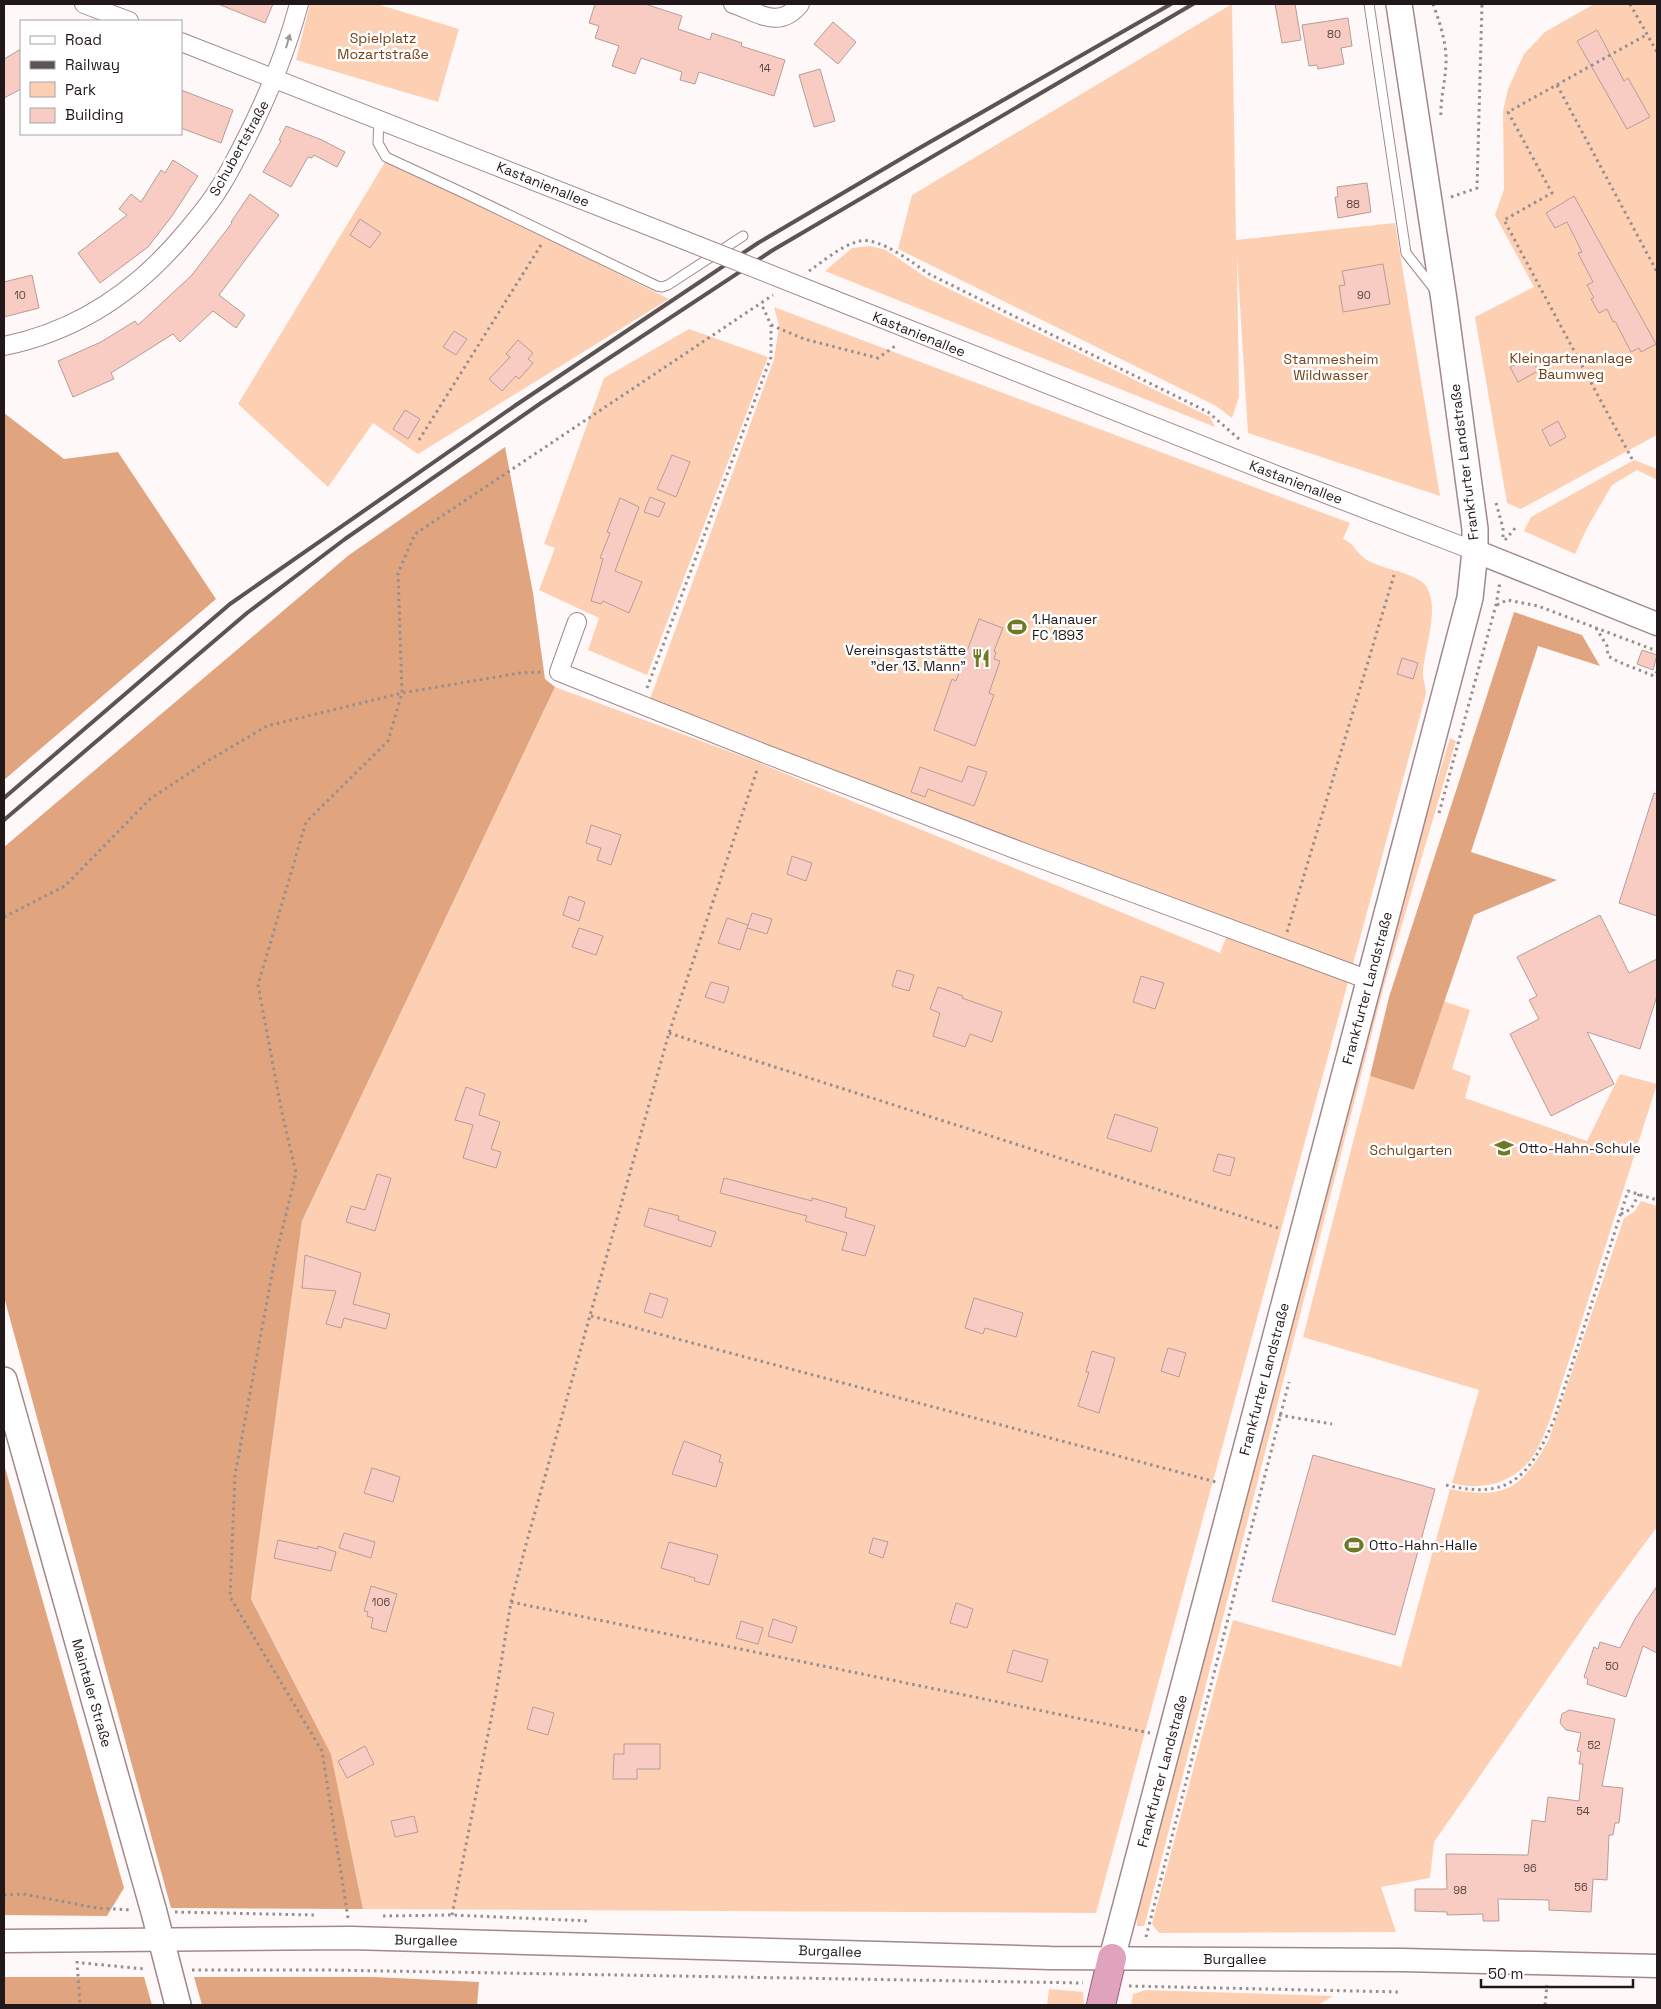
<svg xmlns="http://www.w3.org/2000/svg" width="1661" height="2009" viewBox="0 0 1661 2009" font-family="'Space Grotesk',sans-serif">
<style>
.green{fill:#fdd0b4}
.forest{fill:#e0a57f}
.building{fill:#f8ccc2;stroke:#b69d97}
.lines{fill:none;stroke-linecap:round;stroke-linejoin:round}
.service-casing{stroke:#a2888a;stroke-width:11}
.minor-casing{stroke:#a2888a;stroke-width:20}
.tertiary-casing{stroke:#a2888a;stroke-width:25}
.secondary-casing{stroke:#a2888a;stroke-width:28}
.trunk-casing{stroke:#99637a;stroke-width:30}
.path{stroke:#968e8f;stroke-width:3;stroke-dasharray:2.5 4;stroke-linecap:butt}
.service{stroke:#fff;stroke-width:9}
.minor{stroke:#fff;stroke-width:18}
.tertiary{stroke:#fff;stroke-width:22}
.secondary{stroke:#fff;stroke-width:25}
.trunk{stroke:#e0a3be;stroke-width:28}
.rail{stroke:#5c5354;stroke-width:4}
.minor-bridge-casing{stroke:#a2888a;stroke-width:20;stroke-linecap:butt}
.minor-bridge{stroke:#fff;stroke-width:18}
.oneway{fill:#9c9798}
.labels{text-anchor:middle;stroke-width:5;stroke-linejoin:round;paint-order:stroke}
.number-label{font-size:11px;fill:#584543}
.park-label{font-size:14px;fill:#763f14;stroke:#fff}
.street-label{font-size:14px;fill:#221819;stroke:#fff}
.poi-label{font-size:14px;fill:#221819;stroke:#fff;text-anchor:start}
</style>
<rect width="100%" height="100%" fill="#fef8f9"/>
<g class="green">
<polygon points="310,4 377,4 459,29 438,102 296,60"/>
<polygon points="1232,4 1236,240 1395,223 1440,496 1248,433 1237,257 1239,397 1232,418 1216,406 898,249 912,195"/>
<polygon points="1594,4 1657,4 1657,435 1521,509 1507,503 1475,317 1534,287 1495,215 1504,189 1503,111 1508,89 1524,54 1545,32"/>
<polygon points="387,159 669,299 418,454 373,423 328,487 238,404"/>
<polygon points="870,246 886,250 927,278 1210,417 1215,427 825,271 852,248"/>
<path d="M774 307 1350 523 1343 539C1354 543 1356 552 1365 559 1381 569 1403 570 1419 580 1445 594 1424 649 1423 672 1422 681 1428 688 1425 698L1096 1913 363 1909 331 1754 251 1599 302 1221 555 687 750 759 1220 953 1229 931 650 699 774 359 779 326Z"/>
<polygon points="689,329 768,357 647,675 588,650 599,618 539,590 555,548 544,544 604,378"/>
<polygon points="1634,460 1657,469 1657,480 1637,470 1612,485 1587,528 1575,554 1524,531 1531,517"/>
<polygon points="1450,738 1456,741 1383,989 1146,1920 1144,1926 1137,1926 1137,1911 1376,982"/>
<path d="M1443 1001 1470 1010 1452 1069 1471 1076 1465 1098 1587 1141 1620 1074 1657 1084 1551 1417C1545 1432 1540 1448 1530 1460 1512 1484 1480 1491 1452 1483L1479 1390 1303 1337 1370 1076 1414 1090Z"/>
<path d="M1641 1201 1657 1206V1527L1594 1612 1434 1842 1430 1878 1381 1887 1396 1932 1159 1933 1152 1924 1233 1620 1401 1667 1450 1489C1507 1500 1522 1488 1549 1439L1624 1218 1635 1211Z"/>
<polygon points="1049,1989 1083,1992 1084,2005 1047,2005"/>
<polygon points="1146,1990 1333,1996 1318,2005 1131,2005 1133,1994"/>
</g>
<g class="forest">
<polygon points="4,413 64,459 118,452 216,599 4,780"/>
<polygon points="505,447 533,593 545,679 555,687 302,1221 251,1599 331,1754 363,1909 171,1908 4,1297 4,847 349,555"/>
<polygon points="1514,612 1582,635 1600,666 1538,646 1471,852 1557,880 1474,915 1414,1090 1370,1076 1389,997"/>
<polygon points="4,1464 124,1888 107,1916 4,1915"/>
<polygon points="4,1977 144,1977 152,2005 4,2005"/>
<polygon points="194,1977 374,1977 479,1982 477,2005 202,2005"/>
</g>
<g class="building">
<polygon points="218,4 273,4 265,23"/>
<polygon points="595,4 645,4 682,16 678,29 710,40 712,33 742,43 741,46 785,60 774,96 699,72 695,84 680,80 682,72 641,58 635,74 612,66 619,46 595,38 599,26 589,23"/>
<polygon points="1275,4 1295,4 1301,40 1282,43"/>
<polygon points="1348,18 1352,46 1341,48 1344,64 1318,69 1317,65 1309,66 1302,25"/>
<polygon points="833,22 856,42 838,64 814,44"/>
<polygon points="1597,30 1624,81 1628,78 1650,117 1627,129 1577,41"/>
<polygon points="21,49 21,89 4,98 4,59"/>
<polygon points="820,69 835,121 814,127 799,75"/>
<polygon points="181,90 233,110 221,143 181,128"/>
<polygon points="286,126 322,140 345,152 337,167 314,155 312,158 308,157 291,187 263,172 281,141 279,140"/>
<polygon points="173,160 198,176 172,216 148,247 100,283 78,253 127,215 119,209 131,194 141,202 161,170 165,173"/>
<polygon points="1367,183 1371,212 1338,218 1335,197 1338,197 1337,187"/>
<polygon points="250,194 279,215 219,295 245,315 236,328 213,311 180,342 173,334 111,373 114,379 73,397 58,361 101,342 135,321 138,325 191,276 232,223 231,222"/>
<polygon points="1574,196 1656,344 1641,352 1639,348 1631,352 1615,321 1613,322 1607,309 1599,313 1591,299 1594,298 1587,285 1593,282 1578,253 1582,252 1567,222 1555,228 1546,213"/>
<polygon points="360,219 381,233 370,248 350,235"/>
<polygon points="1383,264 1390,304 1343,312 1339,286 1345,285 1342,271"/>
<polygon points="32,275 39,308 4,317 4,282"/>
<polygon points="454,331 467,339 456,355 443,347"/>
<polygon points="518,340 533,353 528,359 533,363 519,379 516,376 502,391 489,379 510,357 506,354"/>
<polygon points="1531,357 1538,371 1518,382 1510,367"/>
<polygon points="405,410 420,419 408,439 393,429"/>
<polygon points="1558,421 1566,437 1550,446 1542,430"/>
<polygon points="672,455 690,462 676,497 657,489"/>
<polygon points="650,497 665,503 659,517 644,512"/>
<polygon points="620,498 639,507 615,571 642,582 629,613 603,601 601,604 591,601 603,559 600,558 610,533 607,532"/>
<polygon points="979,619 1003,628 994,651 996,652 994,659 1000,661 989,693 994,695 975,746 934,730 952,679 956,681"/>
<polygon points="1642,650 1657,655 1653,670 1637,664"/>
<polygon points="1402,658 1418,663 1413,679 1397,674"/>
<polygon points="968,766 987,772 974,806 928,789 925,797 911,792 920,767 962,782"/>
<polygon points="1654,793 1657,794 1657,916 1619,903"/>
<polygon points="591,825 621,835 611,865 597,860 601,848 586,843"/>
<polygon points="792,856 812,863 806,881 787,874"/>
<polygon points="569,896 585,902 579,921 563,915"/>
<polygon points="752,913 772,919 767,934 747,928"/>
<polygon points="1600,915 1629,973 1657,959 1657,996 1640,1049 1587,1032 1614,1084 1551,1116 1510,1034 1539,1019 1529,1000 1537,996 1517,957"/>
<polygon points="727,918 748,925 740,950 718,943"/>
<polygon points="579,928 603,936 596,955 572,947"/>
<polygon points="897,970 914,975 909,991 892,986"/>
<polygon points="1141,976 1164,983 1155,1009 1133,1002"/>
<polygon points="711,982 729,987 724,1003 705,997"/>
<polygon points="938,987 963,996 962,998 1002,1012 992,1042 970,1034 965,1047 933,1036 940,1013 930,1009"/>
<polygon points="466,1087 485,1094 479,1115 500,1122 491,1149 501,1152 496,1168 463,1158 473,1125 455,1120"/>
<polygon points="1115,1114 1158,1128 1151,1152 1107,1138"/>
<polygon points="1218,1154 1235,1158 1230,1176 1213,1171"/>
<polygon points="377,1174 391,1178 375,1231 346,1222 351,1206 365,1210"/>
<polygon points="724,1178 812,1201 812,1198 847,1208 845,1217 875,1226 865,1256 842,1250 847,1233 805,1221 807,1216 720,1193"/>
<polygon points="649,1208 679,1216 678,1220 716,1232 711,1247 644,1226"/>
<polygon points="305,1255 361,1273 353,1304 390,1314 386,1329 344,1318 341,1328 326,1324 336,1291 302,1288"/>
<polygon points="650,1293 668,1299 662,1318 644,1312"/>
<polygon points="974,1298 1023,1313 1016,1337 985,1328 983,1334 965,1328"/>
<polygon points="1168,1348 1186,1353 1179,1377 1161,1371"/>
<polygon points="1092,1351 1115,1358 1099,1413 1078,1406 1089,1372 1086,1372"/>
<polygon points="684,1441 721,1455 719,1462 723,1463 716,1487 672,1474"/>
<polygon points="1313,1455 1435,1489 1395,1635 1272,1601"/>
<polygon points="372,1468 400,1477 393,1502 364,1493"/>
<polygon points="344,1533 375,1542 371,1558 339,1548"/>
<polygon points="873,1538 888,1542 883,1558 869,1553"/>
<polygon points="278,1540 318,1549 318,1546 336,1552 331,1571 274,1558"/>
<polygon points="669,1542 718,1555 709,1585 694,1581 695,1578 661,1568"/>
<polygon points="371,1586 397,1594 386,1632 371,1628 373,1618 367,1616 368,1612 364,1611"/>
<polygon points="1657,1586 1657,1653 1643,1646 1626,1697 1587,1684 1588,1679 1584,1677 1594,1647 1598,1649 1600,1642 1620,1648 1635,1619"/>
<polygon points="956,1603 973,1609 967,1628 950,1623"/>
<polygon points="773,1619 797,1627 792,1643 768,1636"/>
<polygon points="741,1621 763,1628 758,1644 736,1638"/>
<polygon points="1013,1650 1048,1660 1042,1682 1007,1672"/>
<polygon points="533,1707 554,1713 548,1735 527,1729"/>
<polygon points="1569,1710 1615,1719 1602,1786 1623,1788 1619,1823 1615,1823 1613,1835 1609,1835 1607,1880 1593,1879 1591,1912 1549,1910 1549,1900 1498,1899 1499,1921 1483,1921 1483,1914 1447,1915 1447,1912 1415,1911 1415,1889 1447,1889 1446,1854 1528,1855 1532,1820 1545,1822 1548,1797 1579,1801 1583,1764 1579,1764 1581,1752 1577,1751 1581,1733 1566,1730 1560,1723 1562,1714"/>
<polygon points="624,1744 660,1744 660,1769 637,1769 637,1779 613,1779 614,1754 624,1754"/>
<polygon points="365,1746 374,1764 347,1778 338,1761"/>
<polygon points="414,1816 418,1832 395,1837 391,1821"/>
</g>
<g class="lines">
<g class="service-casing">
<g id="service">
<polyline points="1369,4 1406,253 1435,290"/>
<polyline points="379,119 378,143 386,157 468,195 657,286 662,287 668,285 743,236"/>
</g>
</g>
<g class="minor-casing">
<g id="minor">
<polyline points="84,4 129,21"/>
<path d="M733 4C760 13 779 30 800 4"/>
<polyline points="181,42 684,240"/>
<polyline points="830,298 1279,476 1475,551"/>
<path d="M4 346C78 331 138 290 186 232 197 219 209 205 218 190 227 177 234 162 242 147 267 99 285 56 299 4"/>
<polyline points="577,622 559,672 763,753 1025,853 1369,980"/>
</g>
</g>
<g class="tertiary-casing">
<g id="tertiary">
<polyline points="1475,551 1657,624"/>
<polyline points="4,1941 351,1938 1050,1958 1403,1960 1657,1966"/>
</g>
</g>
<g class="secondary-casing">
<g id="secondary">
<polyline points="4,1380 154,1912 178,2005"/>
<polyline points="1112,1958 1470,598 1475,551 1475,529 1444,300 1399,4"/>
</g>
</g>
<g class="trunk-casing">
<polyline id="trunk" points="1101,2005 1112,1958"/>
</g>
<g class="path">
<path d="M1433 4C1440 23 1447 44 1446 64 1445 83 1440 100 1441 118"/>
<polyline points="1630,4 1657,52"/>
<polyline points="1557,85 1657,272"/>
<polyline points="1451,197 1477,188 1482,4"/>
<path d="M809 271C825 260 842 245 860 241 880 237 913 263 929 274L1208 412 1239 439"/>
<polyline points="771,325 804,339 878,358 898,344"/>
<polyline points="419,440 541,245"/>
<polyline points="1632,459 1504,220 1552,193 1508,112 1648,34"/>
<polyline points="1496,503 1503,528 1503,541"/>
<polyline points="1505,540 1517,526"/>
<polyline points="1497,605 1507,600 1538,606 1657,651"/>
<polyline points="1596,628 1607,646 1608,656 1619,662 1654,676 1657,672"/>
<polyline points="647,688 771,357 771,325 761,303"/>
<polyline points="1439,813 1496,605 1500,582"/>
<polyline points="4,917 65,886 150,799 206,762 267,726 402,693 520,673 541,672"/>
<polyline points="1287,932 1394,575"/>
<polyline points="669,1033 1281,1229"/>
<polyline points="1621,1214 1631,1209 1639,1194"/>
<polyline points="591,1316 1216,1482"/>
<polyline points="1279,1415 1332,1424"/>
<path d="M1446 1485C1511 1501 1530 1475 1554 1420L1628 1191 1657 1200"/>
<polyline points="511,1602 1150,1733"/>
<polyline points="4,1895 23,1894 97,1908 132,1910"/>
<polyline points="175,1912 314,1915"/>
<polyline points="452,1915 496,1694 511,1602 527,1541 669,1033 757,770"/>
<polyline points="383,1916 452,1915 589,1921"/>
<polyline points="348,1918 322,1751 230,1597 235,1475 274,1263 296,1173 282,1113 258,985 306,822 388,741 402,693 398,573 415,534 773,295"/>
<polyline points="1146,1937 1289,1382"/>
<polyline points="77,1961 80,2005"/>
<polyline points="82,1963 145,1969"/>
<polyline points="192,1970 327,1970 1083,1983"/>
<polyline points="1129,1986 1400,1992"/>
<polyline points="1545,2005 1547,1985"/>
</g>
<use href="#service" class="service"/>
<use href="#minor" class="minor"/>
<use href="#tertiary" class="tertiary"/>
<use href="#secondary" class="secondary"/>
<use href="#trunk" class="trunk"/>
<g class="rail">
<polyline points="4,798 230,604 516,405 758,243 916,150 1171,4"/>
<polyline points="4,820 247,613 345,539 541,403 773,250 1193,4"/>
</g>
<g class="minor-bridge-casing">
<polyline id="minor-bridge" points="684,240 830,298"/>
</g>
<use href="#minor-bridge" class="minor-bridge"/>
</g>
<defs><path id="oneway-solid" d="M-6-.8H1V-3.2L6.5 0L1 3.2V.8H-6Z" transform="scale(1.25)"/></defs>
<use class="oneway" href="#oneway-solid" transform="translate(288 41) rotate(-74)"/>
<defs>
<g id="stadium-bare" transform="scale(1.5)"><path d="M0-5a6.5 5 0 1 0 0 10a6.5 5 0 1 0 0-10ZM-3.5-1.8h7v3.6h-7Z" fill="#6e7a26" stroke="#fff" stroke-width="2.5" paint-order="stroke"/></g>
<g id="restaurant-bare" transform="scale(1.5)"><path d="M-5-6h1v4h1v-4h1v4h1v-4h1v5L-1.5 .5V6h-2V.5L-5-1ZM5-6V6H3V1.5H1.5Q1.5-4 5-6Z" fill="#6e7a26" stroke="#fff" stroke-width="2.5" paint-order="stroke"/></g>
<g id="school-bare" transform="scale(1.5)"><path d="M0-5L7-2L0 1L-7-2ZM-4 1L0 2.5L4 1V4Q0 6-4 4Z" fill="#6e7a26" stroke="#fff" stroke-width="2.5" paint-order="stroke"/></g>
</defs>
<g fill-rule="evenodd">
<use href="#stadium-bare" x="1017" y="627"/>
<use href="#restaurant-bare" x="981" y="658"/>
<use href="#school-bare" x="1504" y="1148"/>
<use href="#stadium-bare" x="1354" y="1545"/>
</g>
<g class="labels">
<g class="number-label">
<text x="1334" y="38">80</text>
<text x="765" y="72">14</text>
<text x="1353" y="208">88</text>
<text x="20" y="299">10</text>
<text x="1364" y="299">90</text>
<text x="381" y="1606">106</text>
<text x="1612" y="1670">50</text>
<text x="1594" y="1749">52</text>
<text x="1583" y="1815">54</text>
<text x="1530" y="1872">96</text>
<text x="1581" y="1891">56</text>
<text x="1460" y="1894">98</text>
</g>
<g class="park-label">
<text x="383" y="43">Spielplatz<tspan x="383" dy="16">Mozartstraße</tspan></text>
<text x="1571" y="363">Kleingartenanlage<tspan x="1571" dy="16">Baumweg</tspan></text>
<text x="1331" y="364">Stammesheim<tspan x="1331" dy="16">Wildwasser</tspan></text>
<text x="1411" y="1155">Schulgarten</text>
</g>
<g class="street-label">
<text transform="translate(239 148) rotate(-61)" y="5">Schubertstraße</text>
<text transform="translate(543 184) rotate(22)" y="5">Kastanienallee</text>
<text transform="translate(919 334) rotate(22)" y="5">Kastanienallee</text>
<text transform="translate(1464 462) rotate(-97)" y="5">Frankfurter Landstraße</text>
<text transform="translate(1296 482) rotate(21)" y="5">Kastanienallee</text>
<text transform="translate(1367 988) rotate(-75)" y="5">Frankfurter Landstraße</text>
<text transform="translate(1264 1379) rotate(-75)" y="5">Frankfurter Landstraße</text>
<text transform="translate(92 1693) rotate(74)" y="5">Maintaler Straße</text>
<text transform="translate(1162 1771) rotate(-75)" y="5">Frankfurter Landstraße</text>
<text transform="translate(426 1940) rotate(1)" y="5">Burgallee</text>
<text transform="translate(830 1951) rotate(2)" y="5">Burgallee</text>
<text x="1235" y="1964">Burgallee</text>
</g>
<g class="poi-label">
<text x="1032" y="624">1.Hanauer<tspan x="1032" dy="16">FC 1893</tspan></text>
<text x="966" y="655" text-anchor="end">Vereinsgaststätte<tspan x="966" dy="16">"der 13. Mann"</tspan></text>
<text x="1519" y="1153">Otto-Hahn-Schule</text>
<text x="1369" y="1550">Otto-Hahn-Halle</text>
</g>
</g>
<rect width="1661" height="2009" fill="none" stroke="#221819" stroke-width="10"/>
<rect x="20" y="20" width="162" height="115" fill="#ffffff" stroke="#a7a3a3"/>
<rect x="30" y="36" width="25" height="8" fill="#ffffff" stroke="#a7a3a3"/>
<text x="65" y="45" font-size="15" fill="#221819">Road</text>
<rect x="30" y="61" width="25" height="8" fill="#5c5354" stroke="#a7a3a3"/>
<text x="65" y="70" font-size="15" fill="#221819">Railway</text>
<rect x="30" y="82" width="25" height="15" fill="#fdd0b4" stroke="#a7a3a3"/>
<text x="65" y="95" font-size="15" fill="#221819">Park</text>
<rect x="30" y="108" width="25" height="15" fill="#f8ccc2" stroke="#a7a3a3"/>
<text x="65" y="120" font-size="15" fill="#221819">Building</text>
<path d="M1481 1979v8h152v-8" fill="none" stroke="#221819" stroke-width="2.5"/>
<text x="1488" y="1979" font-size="15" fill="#221819" stroke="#ffffff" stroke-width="4" paint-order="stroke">50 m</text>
</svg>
